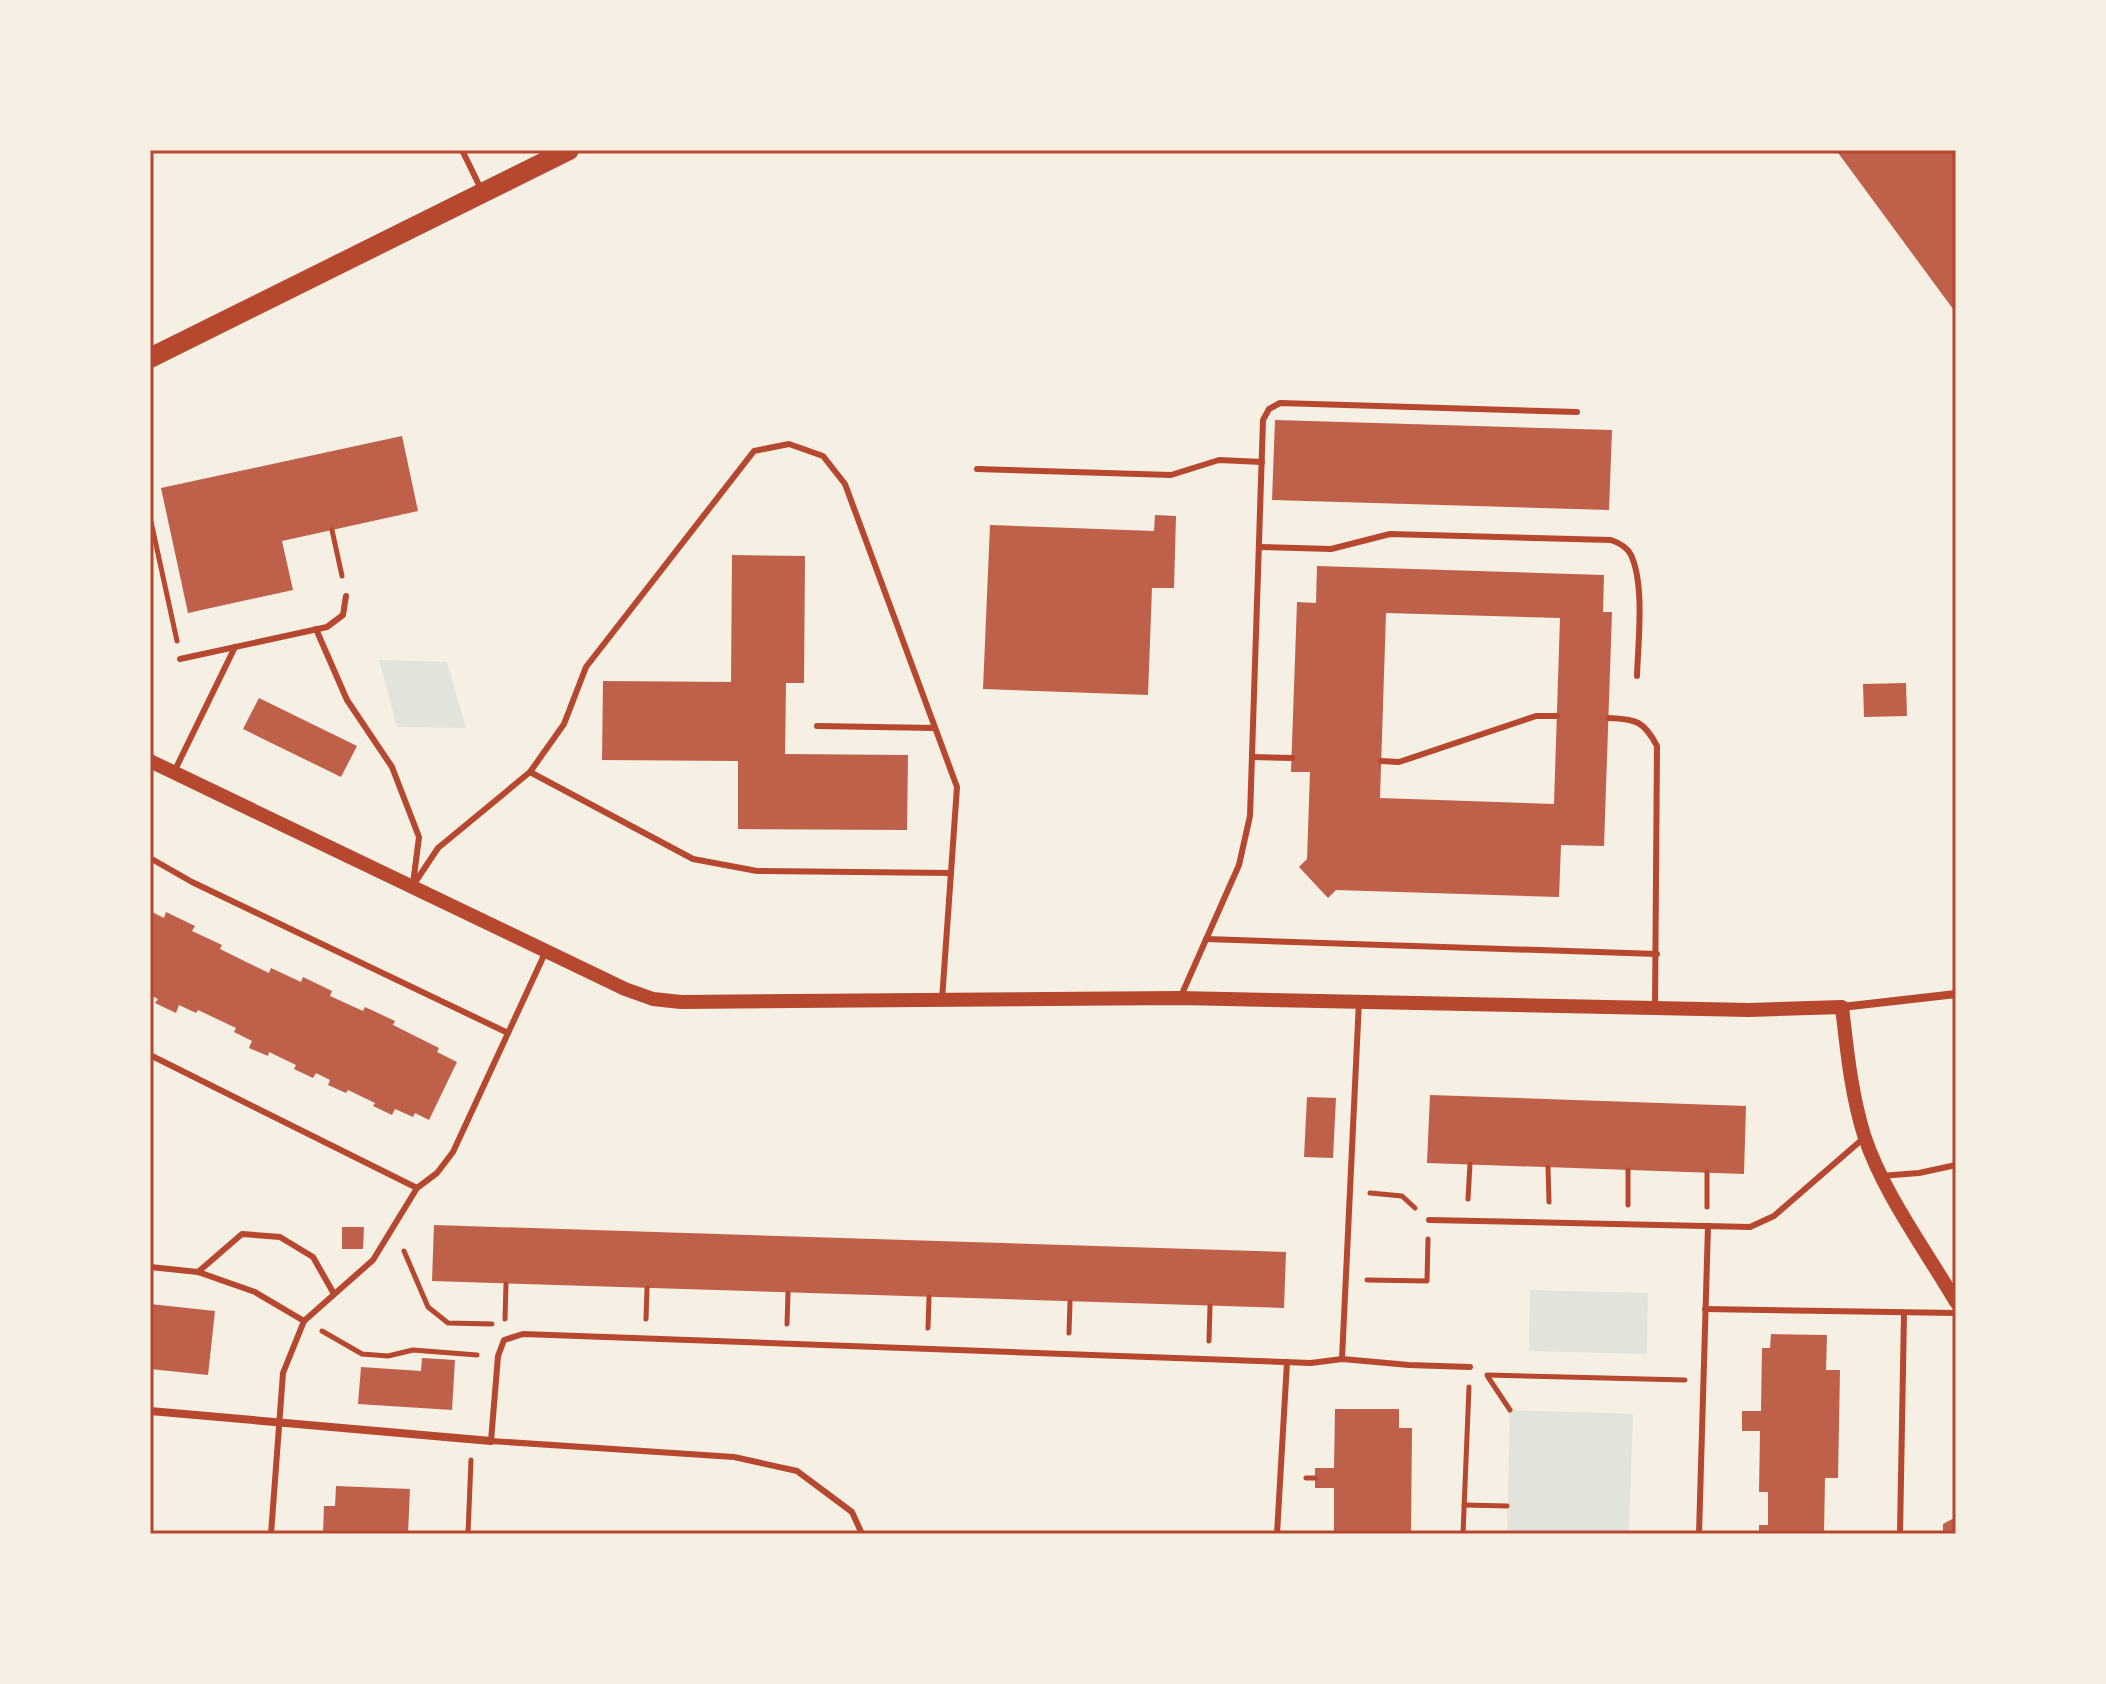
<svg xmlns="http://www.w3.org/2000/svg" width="2106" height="1684" viewBox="0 0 2106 1684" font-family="'Alegreya Sans',sans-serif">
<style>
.green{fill:#e2e4dc}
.building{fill:#bf614a;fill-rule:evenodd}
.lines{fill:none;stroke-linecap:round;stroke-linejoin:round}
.path{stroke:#b5482f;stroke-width:5}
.service{stroke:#b5482f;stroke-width:6}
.minor{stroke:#b5482f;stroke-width:8}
.tertiary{stroke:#b5482f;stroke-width:14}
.primary{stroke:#b5482f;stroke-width:20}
.neatline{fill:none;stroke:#b5482f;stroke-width:3}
</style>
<rect width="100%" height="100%" fill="#f6efe4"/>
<g class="green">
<polygon points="379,660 447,662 466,728 397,727"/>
<polygon points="1530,1290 1648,1293 1647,1354 1529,1351"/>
<polygon points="1510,1410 1633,1414 1629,1534 1507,1534"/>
</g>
<g class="building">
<polygon points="1836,150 1956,150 1956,313"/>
<polygon points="1275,420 1612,430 1609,510 1272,500"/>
<polygon points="402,436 418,511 282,541 293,590 188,613 161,488"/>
<polygon points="1155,515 1176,516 1174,588 1152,588 1148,695 983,689 990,525 1154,531"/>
<polygon points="732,555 805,556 804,683 786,683 785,754 908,755 907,830 738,829 738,761 602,760 603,681 731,682"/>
<path d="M1317 566 1604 575 1603 612H1612L1604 846 1561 845 1559 897 1336 890 1328 898 1299 867 1307 859 1310 772H1291L1297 602 1316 603ZM1386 613 1560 618 1554 804 1380 798Z"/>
<polygon points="1906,683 1907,716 1864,717 1863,684"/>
<polygon points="259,698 357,746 341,777 243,729"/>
<polygon points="150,911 164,918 166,912 195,926 192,931 222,945 220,949 269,973 271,968 301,982 303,977 332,991 330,996 363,1011 365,1007 395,1021 393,1025 439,1048 437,1052 457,1062 429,1120 415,1113 413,1117 395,1109 392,1115 373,1106 375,1103 348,1090 346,1093 328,1085 330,1080 316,1073 313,1078 294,1069 296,1065 269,1052 268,1056 249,1048 252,1041 234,1032 236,1028 198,1010 196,1013 179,1005 176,1013 155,1003 158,999 150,995"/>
<polygon points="1430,1095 1746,1106 1744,1174 1427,1163"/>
<polygon points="1307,1097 1336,1098 1333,1158 1304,1157"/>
<polygon points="434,1225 1286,1252 1284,1308 432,1281"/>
<polygon points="342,1227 364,1227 363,1249 342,1249"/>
<polygon points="150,1304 215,1311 208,1375 150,1369"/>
<polygon points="1771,1334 1827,1335 1826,1370 1840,1370 1838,1478 1825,1478 1824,1534 1759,1534 1759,1525 1768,1525 1768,1492 1759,1492 1760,1431 1742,1431 1742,1411 1761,1411 1762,1348 1770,1348"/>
<polygon points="422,1358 455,1360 452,1410 358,1404 361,1367 421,1371"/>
<polygon points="1335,1409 1399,1409 1399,1428 1412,1428 1411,1534 1334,1534 1334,1488 1315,1488 1315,1468 1334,1468"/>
<polygon points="336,1486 410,1489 408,1534 323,1534 324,1506 335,1506"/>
<polygon points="1956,1517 1956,1534 1943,1534 1943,1524"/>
</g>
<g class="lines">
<g class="path">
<polyline points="150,517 177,641"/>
<polyline points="332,530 342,576"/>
<polyline points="1548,1167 1549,1202"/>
<polyline points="1628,1170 1628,1205"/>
<polyline points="1707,1172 1707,1207"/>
<polyline points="1370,1193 1402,1196 1415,1208"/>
<polyline points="1468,1199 1470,1164"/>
<polyline points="404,1251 428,1307 448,1323 492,1324"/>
<polyline points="1367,1280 1427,1281 1428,1239"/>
<polyline points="505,1319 506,1284"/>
<polyline points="646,1319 647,1288"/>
<polyline points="787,1324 788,1293"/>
<polyline points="928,1328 929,1297"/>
<polyline points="322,1331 362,1354 388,1356 413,1350 477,1355"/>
<polyline points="1069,1333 1070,1302"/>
<polyline points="1209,1341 1210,1306"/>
<polyline points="1487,1375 1685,1380"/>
<polyline points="1488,1377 1510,1410"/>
<polyline points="1306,1478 1315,1478"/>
<polyline points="1464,1505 1507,1506"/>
<polyline points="468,1534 471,1460"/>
<polyline points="1463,1534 1469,1387"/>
</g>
<g class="service">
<polyline points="462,150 482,191"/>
<polyline points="977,469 1171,475 1219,460 1262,462"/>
<path d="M1259 547 1331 549 1390 534 1611 540C1620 543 1627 547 1631 555 1645 585 1638 643 1637 676"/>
<polyline points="316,629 347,700 392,767 419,837 413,884"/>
<polyline points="180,659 327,627 343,615 346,596"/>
<path d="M1609 718C1636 719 1644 721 1657 746L1655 1008"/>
<polyline points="817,726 935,728"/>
<polyline points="1252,757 1292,758"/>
<polyline points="1381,761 1399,762 1536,716 1557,716"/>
<polyline points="174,772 235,647"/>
<polyline points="530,772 693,859 757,871 951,873"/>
<polyline points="150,858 192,882 508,1033"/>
<polyline points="412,887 438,848 530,772 564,724 586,667 754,451 789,444 823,456 845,484 957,787 942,1000"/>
<polyline points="1206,939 1657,954"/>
<polyline points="1181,996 1239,865 1250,816 1263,420 1269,409 1280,403 1577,412"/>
<polyline points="150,1055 417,1188"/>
<polyline points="1881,1176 1919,1173 1956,1165"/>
<polyline points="1429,1220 1750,1227 1774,1216 1865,1137"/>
<polyline points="150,1267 198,1272 255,1292 304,1321"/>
<polyline points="198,1272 242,1234 280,1237 313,1257 334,1294"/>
<polyline points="1705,1309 1956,1313"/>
<polyline points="1342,1359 1359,1001"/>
<polyline points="271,1534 283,1373 304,1321 373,1260 417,1188 437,1173 453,1152 546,951"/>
<polyline points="862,1534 852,1512 797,1471 734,1457 491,1441 498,1356 504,1340 523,1334 1311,1363 1342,1359 1409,1365 1470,1367"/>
<polyline points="1277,1534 1287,1362"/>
<polyline points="1699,1534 1708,1226"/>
<polyline points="1900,1534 1904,1313"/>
</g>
<g class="minor">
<polyline points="1842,1007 1956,994"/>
<polyline points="150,1411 491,1441"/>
</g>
<path class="tertiary" d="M150 761 625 989 653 999 681 1002 1180 998 1749 1010 1842 1007C1847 1050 1851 1093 1864 1135 1883 1193 1925 1249 1956 1302"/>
<polyline class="primary" points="150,358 569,150"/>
</g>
<rect width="2106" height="1684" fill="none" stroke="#f6efe4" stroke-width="304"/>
<rect x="152" y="152" width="1802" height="1380" class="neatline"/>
</svg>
